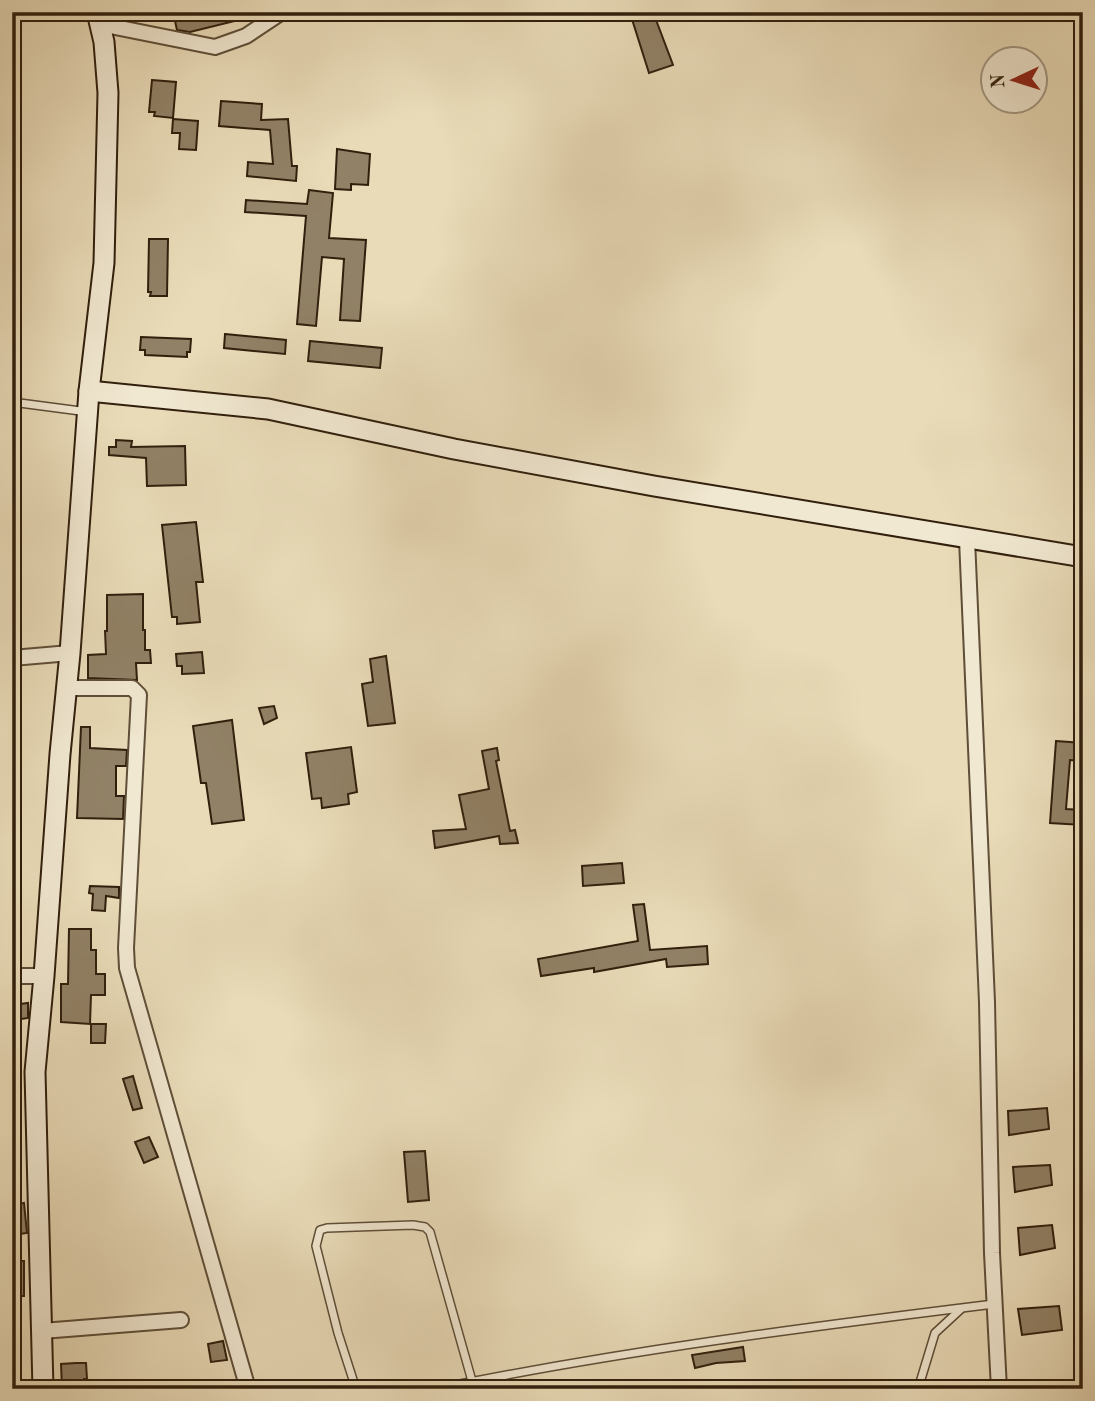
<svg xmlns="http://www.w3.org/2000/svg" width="1095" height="1401" viewBox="0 0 1095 1401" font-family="'Old Standard TT',serif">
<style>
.building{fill:#918166;stroke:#311f0d;stroke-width:2}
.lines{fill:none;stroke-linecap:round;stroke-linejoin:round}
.lane-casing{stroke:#5f4e38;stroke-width:10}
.street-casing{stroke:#5f4e38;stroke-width:18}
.secondary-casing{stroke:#311f0d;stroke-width:23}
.lane{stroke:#f1e8d1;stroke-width:7}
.street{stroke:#f1e8d1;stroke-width:14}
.secondary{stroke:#f1e8d1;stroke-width:19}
</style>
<rect width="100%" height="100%" fill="#e9dbb8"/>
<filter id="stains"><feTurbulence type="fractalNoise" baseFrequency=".00286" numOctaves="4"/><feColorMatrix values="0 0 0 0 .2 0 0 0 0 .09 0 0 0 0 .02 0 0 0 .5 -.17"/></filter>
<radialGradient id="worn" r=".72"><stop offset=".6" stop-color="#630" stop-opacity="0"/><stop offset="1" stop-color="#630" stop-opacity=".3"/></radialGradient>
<g class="building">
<polygon points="173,12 254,12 255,16 190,32 177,30"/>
<polygon points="642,12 653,12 673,65 649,73 631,16"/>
<polygon points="152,80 176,82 173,118 154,116 155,112 149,112"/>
<polygon points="221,101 262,104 261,120 288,119 292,166 297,166 296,181 247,176 248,162 273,164 270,130 219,126"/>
<polygon points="173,119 198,121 196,150 179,149 180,133 172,133"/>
<polygon points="337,149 370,154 368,185 351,184 351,190 335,189"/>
<polygon points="309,190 333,193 329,238 366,240 360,321 340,320 344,259 322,257 316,326 297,324 306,216 245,212 246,200 307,204"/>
<polygon points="149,239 168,239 167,296 150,296 151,292 148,292"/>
<polygon points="225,334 286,340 285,354 224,348"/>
<polygon points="141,337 191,339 190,352 187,352 187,357 145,355 145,350 140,350"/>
<polygon points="310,341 382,348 380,368 308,361"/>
<polygon points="116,440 132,441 131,447 185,446 186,485 147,486 146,458 109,455 109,447 116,447"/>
<polygon points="196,522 203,582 196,582 200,622 177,624 177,617 172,617 162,525"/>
<polygon points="143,594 143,630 145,630 145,650 150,650 151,663 136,663 137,680 88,678 88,655 106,654 105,631 107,631 107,595"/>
<polygon points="202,652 204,673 182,674 182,666 177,666 176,654"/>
<polygon points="386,656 395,723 368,726 362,684 373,682 370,659"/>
<polygon points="274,706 277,718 264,724 259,708"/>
<polygon points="232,720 244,820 212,824 206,783 201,783 193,726"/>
<polygon points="81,727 90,727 90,748 127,750 126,766 116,766 116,796 124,796 123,819 77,818"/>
<polygon points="1056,741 1083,743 1083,761 1070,760 1066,809 1083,810 1083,825 1050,823"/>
<polygon points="351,747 357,792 348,794 349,804 322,808 321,798 312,799 306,753"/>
<polygon points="497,748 499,760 496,761 510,831 515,830 518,843 500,844 499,836 435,848 433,831 466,829 459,795 489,789 482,751"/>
<polygon points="622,863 624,883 583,886 582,866"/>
<polygon points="90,886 119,887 119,898 106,896 105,911 92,910 93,894 89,893"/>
<polygon points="644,904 650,950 707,946 708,964 667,967 666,959 594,972 594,968 541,976 538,959 638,941 633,905"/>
<polygon points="69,929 91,929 91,950 96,950 96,974 105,974 105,995 91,995 90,1024 61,1022 61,984 68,984"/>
<polygon points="28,1003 28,1018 14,1020 12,1005"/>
<polygon points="91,1024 106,1024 105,1043 91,1043"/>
<polygon points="133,1076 142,1108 133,1110 123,1079"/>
<polygon points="1047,1108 1049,1129 1009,1135 1008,1111"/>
<polygon points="149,1137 158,1157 144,1163 135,1142"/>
<polygon points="425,1151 429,1200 408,1202 404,1152"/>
<polygon points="1050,1165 1052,1185 1015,1192 1013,1167"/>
<polygon points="24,1203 27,1233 12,1235 12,1205"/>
<polygon points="1052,1225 1055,1248 1020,1255 1018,1228"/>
<polygon points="12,1261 24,1261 24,1296 13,1296"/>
<polygon points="1059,1306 1062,1330 1022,1335 1018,1309"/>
<polygon points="223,1341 227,1360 211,1362 208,1344"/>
<polygon points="743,1347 745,1361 716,1363 695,1368 692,1355"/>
<polygon points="76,1363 86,1363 87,1379 84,1379 85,1388 62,1389 61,1364"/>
</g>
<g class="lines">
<g class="lane-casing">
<g id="lane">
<polyline points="12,402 88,412"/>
<polyline points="356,1389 338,1333 316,1246 320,1230 327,1228 413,1225 425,1227 430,1232 472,1381"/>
<path d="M435 1389C620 1351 807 1327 994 1304"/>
<polyline points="918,1389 935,1333 961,1309"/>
</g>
</g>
<g class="street-casing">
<g id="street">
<polyline points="100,24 215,47 246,36 282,12"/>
<polyline points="967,539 987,1002 992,1253 999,1389"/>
<polyline points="12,658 70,653"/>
<polyline points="66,688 132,688 139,695 126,948 127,968 248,1389"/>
<polyline points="12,976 44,976"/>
<polyline points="42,1331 181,1320"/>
</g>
</g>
<g class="secondary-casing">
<g id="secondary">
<polyline points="89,391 268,409 454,449 654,486 1083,557"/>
<polyline points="43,1389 35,1072 44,976 60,754 70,653 89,391 104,263 108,93 104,42 97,12"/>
</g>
</g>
<use href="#lane" class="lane"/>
<use href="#street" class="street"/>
<use href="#secondary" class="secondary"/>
</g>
<rect width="1095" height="1401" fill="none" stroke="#e9dbb8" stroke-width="42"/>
<rect x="14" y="14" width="1067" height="1373" fill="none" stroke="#311f0d" stroke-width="3.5"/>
<rect x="21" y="21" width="1053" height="1359" fill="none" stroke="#311f0d" stroke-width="2"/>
<g transform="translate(1014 80) rotate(266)"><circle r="33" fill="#f1e8d1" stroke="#a49883" stroke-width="2"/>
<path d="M0-5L12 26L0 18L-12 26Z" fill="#8f2418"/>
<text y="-10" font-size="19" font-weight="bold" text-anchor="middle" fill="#311f0d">N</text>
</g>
<rect width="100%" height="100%" filter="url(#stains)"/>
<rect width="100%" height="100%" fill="url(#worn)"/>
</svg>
